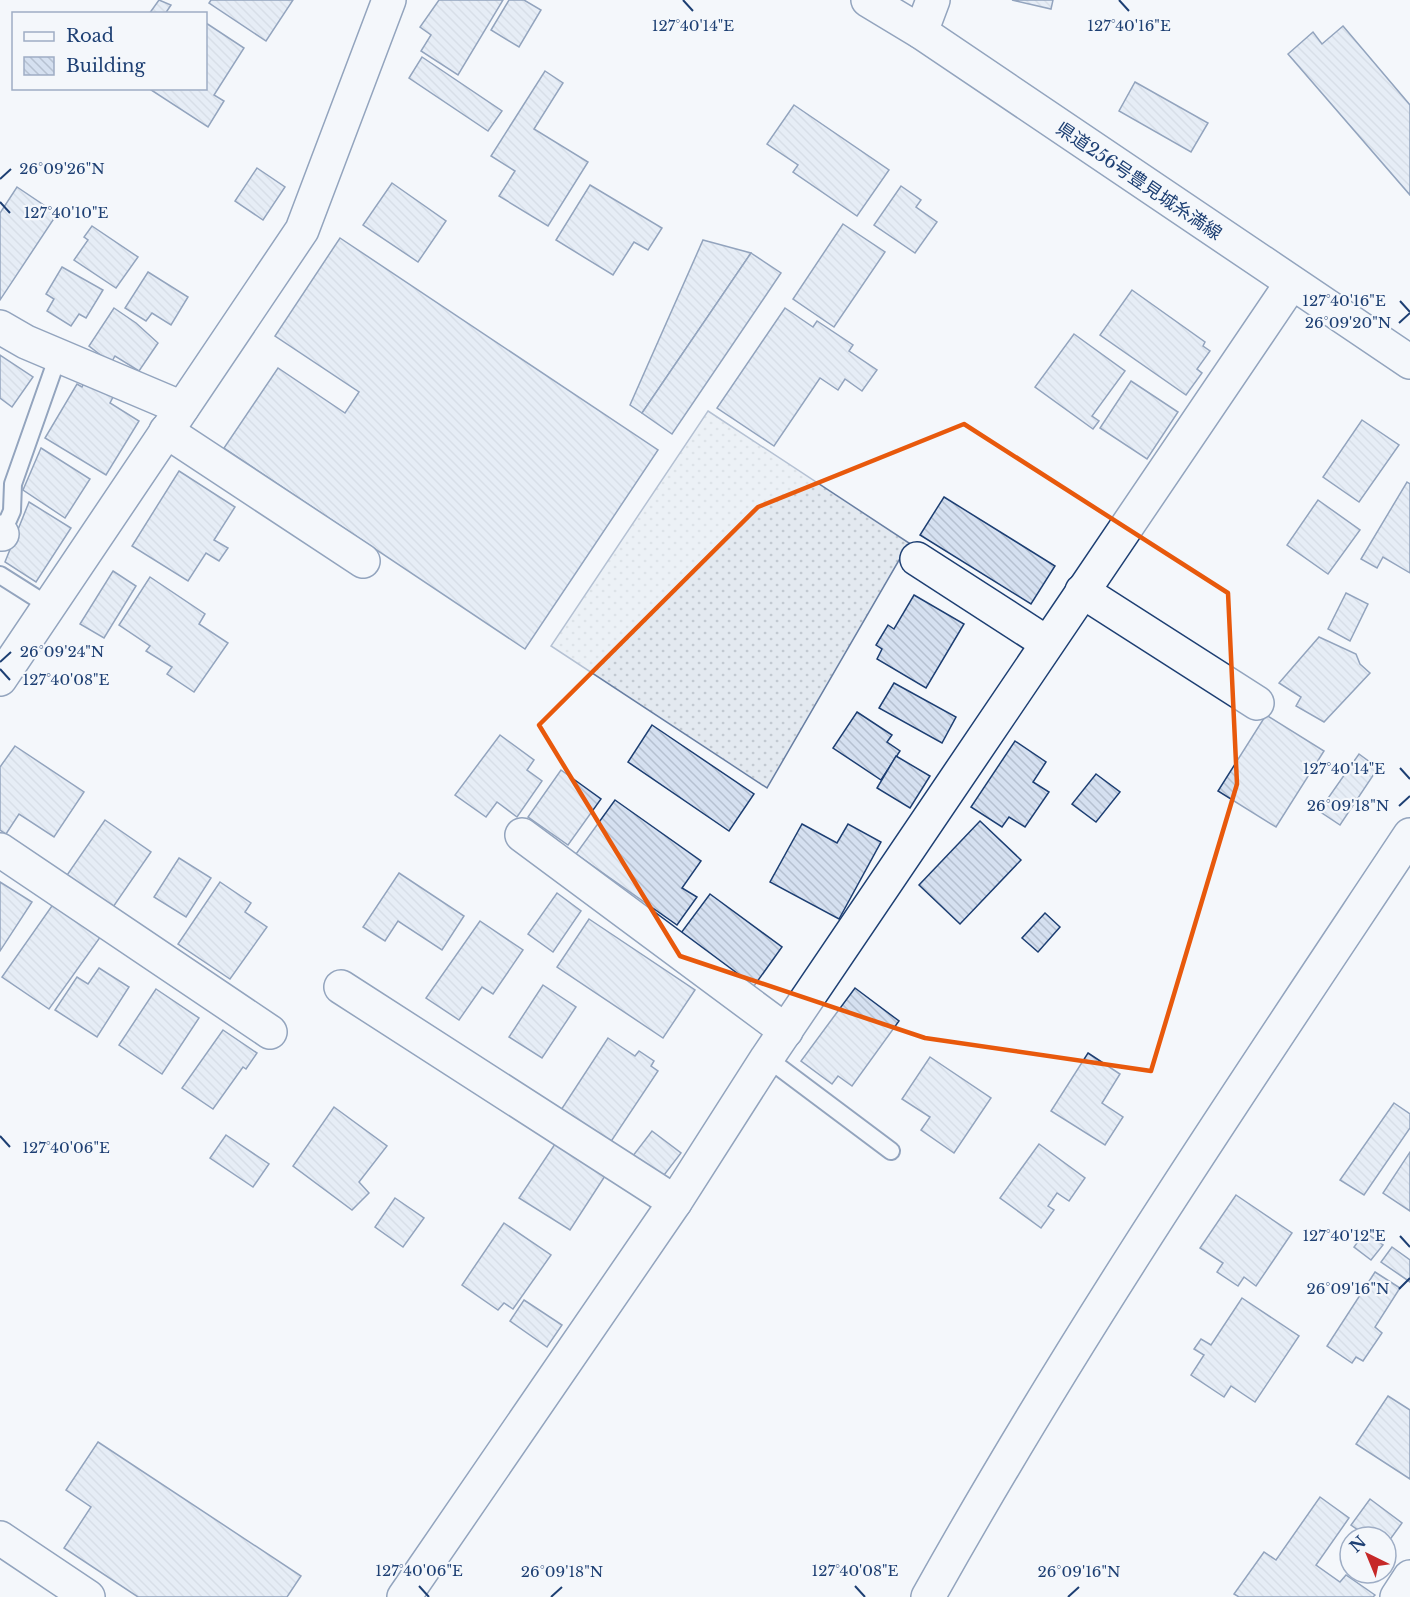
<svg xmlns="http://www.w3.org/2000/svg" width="1410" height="1597" viewBox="0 0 1410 1597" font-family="'Libre Baskerville','Noto Sans JP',serif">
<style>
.grass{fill:url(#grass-dots);stroke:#687fa3;stroke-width:1.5}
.building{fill:url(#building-back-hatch);stroke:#1d3f73;stroke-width:1.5}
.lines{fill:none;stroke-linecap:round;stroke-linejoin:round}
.lane-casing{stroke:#1d3f73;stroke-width:20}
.street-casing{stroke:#1d3f73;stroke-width:36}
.secondary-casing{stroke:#1d3f73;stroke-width:36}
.lane{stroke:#f4f7fb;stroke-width:16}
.street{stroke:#f4f7fb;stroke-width:33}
.secondary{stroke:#f4f7fb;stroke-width:33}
.marked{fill:none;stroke:#e8590c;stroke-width:4.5;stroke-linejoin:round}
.ticks{fill:none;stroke:#1d3f73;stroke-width:2}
.labels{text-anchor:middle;stroke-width:4.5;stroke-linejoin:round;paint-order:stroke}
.street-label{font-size:18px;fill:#1d3f73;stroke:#f4f7fb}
.ticks-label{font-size:15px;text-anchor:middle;fill:#1d3f73;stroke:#f4f7fb;stroke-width:4.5;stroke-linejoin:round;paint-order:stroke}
</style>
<defs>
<pattern id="grass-dots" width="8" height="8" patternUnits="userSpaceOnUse" patternTransform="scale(1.5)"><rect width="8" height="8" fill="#e3e9f0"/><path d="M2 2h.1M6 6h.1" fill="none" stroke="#c2c9d1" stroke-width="1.8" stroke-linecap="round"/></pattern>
<pattern id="building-back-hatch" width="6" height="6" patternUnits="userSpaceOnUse" patternTransform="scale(1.5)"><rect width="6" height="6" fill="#d5e0f0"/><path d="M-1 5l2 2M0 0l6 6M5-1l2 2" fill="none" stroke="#b6c1d1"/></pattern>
</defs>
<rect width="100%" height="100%" fill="#f4f7fb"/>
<polygon class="grass" points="708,411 909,543 767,788 551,646"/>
<g class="building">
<polygon points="159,0 171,5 165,14 149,14"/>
<polygon points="211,0 293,0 266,41 209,3"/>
<polygon points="439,0 503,0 458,75 421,51 431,35 420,27"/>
<polygon points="509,0 524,0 541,10 519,47 491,30"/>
<polygon points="1012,0 1053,0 1051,9"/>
<polygon points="206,23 244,48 214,95 224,101 208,127 148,88 206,88"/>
<polygon points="1343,26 1410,105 1410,195 1288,54 1313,32 1322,44"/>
<polygon points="422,57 502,111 488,131 409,78"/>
<polygon points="545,71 563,83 534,129 588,162 548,226 499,196 515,171 491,156"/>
<polygon points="1135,82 1208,123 1191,152 1119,111"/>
<polygon points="794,105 889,170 857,216 793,172 798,165 767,144"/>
<polygon points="257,168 285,187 263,220 235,201"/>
<polygon points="392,183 446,221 418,262 363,225"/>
<polygon points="590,185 662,228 648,250 634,242 613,275 556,240"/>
<polygon points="901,186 921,200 916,207 937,222 915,253 874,225"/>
<polygon points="17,187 57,214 0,300 0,213"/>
<polygon points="843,224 885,252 834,327 793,299"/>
<polygon points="92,226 138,257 116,288 74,260 88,240 84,237"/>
<polygon points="340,238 658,450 525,649 224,448 278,368 345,413 359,392 275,336"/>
<polygon points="703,240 751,253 642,413 630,405"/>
<polygon points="751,253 781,273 672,434 642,413"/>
<polygon points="62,267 103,290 86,318 79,314 71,326 47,311 54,299 46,294"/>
<polygon points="148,272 188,297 171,325 152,313 146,321 125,308"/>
<polygon points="1132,290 1205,342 1203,346 1210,351 1197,369 1202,373 1186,395 1100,335"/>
<polygon points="114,308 136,323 158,343 139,371 115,356 111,363 89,346"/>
<polygon points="785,308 813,327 817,321 853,345 849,351 877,370 862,391 845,379 838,390 820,378 774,446 717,408"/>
<polygon points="1074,334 1125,371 1092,416 1099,421 1093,429 1035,387"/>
<polygon points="0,355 33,377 12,407 0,398"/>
<polygon points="85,381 113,397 110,403 139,421 106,475 45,438 77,384 82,387"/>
<polygon points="1131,381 1178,412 1147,459 1100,428"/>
<polygon points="1362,420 1399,445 1359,502 1323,477"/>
<polygon points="41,448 90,479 65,518 23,490"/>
<polygon points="179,471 235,507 214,540 228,548 219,561 206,553 188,581 132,546"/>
<polygon points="1407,482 1410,484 1410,573 1383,557 1377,568 1361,559"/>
<polygon points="944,497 1055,566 1031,604 920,535"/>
<polygon points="1318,500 1360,530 1328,574 1287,545"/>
<polygon points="29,502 71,528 36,582 5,562"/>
<polygon points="113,571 136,586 104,638 80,624"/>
<polygon points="150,577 205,614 199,624 228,643 194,692 167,674 172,667 146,651 150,646 119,625"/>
<polygon points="1346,593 1368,604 1350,641 1328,629"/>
<polygon points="914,595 964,624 926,688 877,659 882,649 876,645 888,625 894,629"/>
<polygon points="1319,637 1356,654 1360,664 1370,673 1324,722 1296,706 1301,697 1279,683"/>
<polygon points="894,683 956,717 942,743 879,708"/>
<polygon points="857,712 892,735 887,742 900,751 881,780 833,748"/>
<polygon points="1266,715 1324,751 1276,827 1218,791"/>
<polygon points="652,725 754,794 729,831 628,762"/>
<polygon points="500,735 534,760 527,770 542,781 517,817 497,802 486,817 455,795"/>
<polygon points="1015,741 1046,762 1033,782 1049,792 1025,827 1009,817 1002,827 971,807"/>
<polygon points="15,746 84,792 54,837 19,814 6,834 0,830 0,767"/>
<polygon points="1359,754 1378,768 1340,825 1319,811"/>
<polygon points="896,756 930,776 910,808 877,788"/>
<polygon points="561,770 601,799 568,845 528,817"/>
<polygon points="1096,774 1120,792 1096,822 1072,804"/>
<polygon points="615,800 701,861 682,888 697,897 677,925 576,854"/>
<polygon points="105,820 151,852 111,910 65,878"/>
<polygon points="980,821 1021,860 960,924 919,885"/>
<polygon points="802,824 837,843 848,824 881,842 839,919 770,882"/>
<polygon points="179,858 211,878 186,917 154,897"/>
<polygon points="399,873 464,916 442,950 398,921 385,941 363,927"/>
<polygon points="0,882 32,902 0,951"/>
<polygon points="220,882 251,903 245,912 267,927 230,979 178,944"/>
<polygon points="557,893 581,911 553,952 528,934"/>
<polygon points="710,894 782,947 754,986 681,933"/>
<polygon points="54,903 101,936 49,1009 2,977"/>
<polygon points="1045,913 1060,927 1038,952 1022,938"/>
<polygon points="589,919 695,990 663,1038 557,967"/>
<polygon points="480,921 523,950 493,994 482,987 459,1020 426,998"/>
<polygon points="99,968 129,987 97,1037 55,1010 77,977 88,984"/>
<polygon points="543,985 576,1007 542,1058 509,1037"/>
<polygon points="855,988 899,1021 852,1086 838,1076 832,1084 801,1061"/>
<polygon points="156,989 199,1018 162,1074 119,1045"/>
<polygon points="223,1030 257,1053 246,1069 243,1067 213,1109 182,1088"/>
<polygon points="608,1038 635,1056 639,1051 654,1061 651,1066 658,1071 610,1143 561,1110"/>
<polygon points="1088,1053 1120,1074 1102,1103 1123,1117 1105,1145 1051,1111"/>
<polygon points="930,1057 991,1098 954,1153 921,1130 930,1117 902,1099"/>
<polygon points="1394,1103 1410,1114 1410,1128 1364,1195 1340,1180"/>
<polygon points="334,1107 387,1146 359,1182 369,1193 352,1210 293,1166"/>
<polygon points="652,1131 681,1153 661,1179 632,1157"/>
<polygon points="226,1135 269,1164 253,1187 210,1158"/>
<polygon points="555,1144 605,1176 570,1230 519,1198"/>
<polygon points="1039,1144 1085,1178 1069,1201 1057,1193 1048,1206 1054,1210 1041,1228 1000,1198"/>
<polygon points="1410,1152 1410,1211 1383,1193"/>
<polygon points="1236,1195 1292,1233 1256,1286 1244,1277 1238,1286 1217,1272 1223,1263 1200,1248"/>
<polygon points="395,1198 424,1218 403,1247 375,1227"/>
<polygon points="504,1223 551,1255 513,1309 504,1303 498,1310 462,1285"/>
<polygon points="1365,1232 1383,1245 1371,1260 1354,1247"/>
<polygon points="1392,1247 1410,1260 1410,1282 1381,1262"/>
<polygon points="1375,1272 1400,1288 1375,1327 1382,1333 1363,1361 1356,1357 1352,1363 1327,1346"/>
<polygon points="1242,1298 1299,1336 1255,1402 1231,1386 1224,1397 1191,1375 1204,1355 1194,1349 1201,1339 1211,1345"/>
<polygon points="524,1300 562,1325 547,1347 510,1321"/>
<polygon points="1388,1396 1410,1410 1410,1479 1356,1444"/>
<polygon points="98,1442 301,1576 287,1597 138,1597 64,1548 91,1507 66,1490"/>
<polygon points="1320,1497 1349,1518 1316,1565 1340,1582 1346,1575 1375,1595 1373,1597 1239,1597 1234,1594 1264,1552 1276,1560"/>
<polygon points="1370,1499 1402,1523 1386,1545 1386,1537 1368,1537 1351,1525"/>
</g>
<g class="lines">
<g class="lane-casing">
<g id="lane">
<polyline points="0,538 12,511 13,484 58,356"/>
<polyline points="0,575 49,606"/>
<polyline points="767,1058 891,1151"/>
</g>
</g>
<g class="street-casing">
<g id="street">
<polyline points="921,32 933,0"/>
<polyline points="0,327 26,342 182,408"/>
<polyline points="166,431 363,561"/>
<polyline points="0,532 2,534"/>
<polyline points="917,559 1047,643"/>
<polyline points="1082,591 1257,703"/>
<polyline points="0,679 302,230 389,0"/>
<polyline points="522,835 786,1031"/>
<polyline points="0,850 270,1032"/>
<polyline points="341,987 675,1202"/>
<polyline points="0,1538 88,1597"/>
<polyline points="404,1597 675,1202 767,1058 1291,284"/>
<polyline points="1397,1597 1410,1577"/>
</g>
</g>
<g class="secondary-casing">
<g id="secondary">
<polyline points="868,0 921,32 1410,362"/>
<path d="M928 1597C1075 1334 1244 1085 1410 835"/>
</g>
</g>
<use href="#lane" class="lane"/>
<use href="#street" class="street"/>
<use href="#secondary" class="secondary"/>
</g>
<path d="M0 0H1410V1597H0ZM964 424 1228 593 1237 784 1151 1071 925 1038 680 956 539 725 758 507Z" fill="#f4f7fb" fill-opacity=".55" fill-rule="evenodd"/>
<path class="marked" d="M964 424 1228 593 1237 784 1151 1071 925 1038 680 956 539 725 758 507Z"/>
<path class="ticks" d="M683 0 693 11M1119 0 1129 11M0 179 11 169M0 202 10 213M1400 301 1410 312M1399 323 1410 313M0 662 11 652M0 669 10 680M1400 768 1410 779M1399 806 1410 796M0 1136 10 1147M1400 1236 1410 1247M1399 1289 1410 1278M419 1586 429 1597M855 1586 865 1597M551 1597 562 1587M1068 1597 1079 1587"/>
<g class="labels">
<g class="street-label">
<text transform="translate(1139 181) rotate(34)" y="6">県道256号豊見城糸満線</text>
</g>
</g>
<g class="ticks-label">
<text x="693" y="31">127°40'14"E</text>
<text x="1129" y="31">127°40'16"E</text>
<text x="62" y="174">26°09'26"N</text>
<text x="66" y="218">127°40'10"E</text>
<text x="1344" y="306">127°40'16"E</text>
<text x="1348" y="328">26°09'20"N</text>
<text x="62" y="657">26°09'24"N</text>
<text x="66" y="685">127°40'08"E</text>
<text x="1344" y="774">127°40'14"E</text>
<text x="1348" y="811">26°09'18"N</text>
<text x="66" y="1153">127°40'06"E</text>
<text x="1344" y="1241">127°40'12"E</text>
<text x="1348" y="1294">26°09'16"N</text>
<text x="419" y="1576">127°40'06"E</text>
<text x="855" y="1576">127°40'08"E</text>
<text x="562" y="1577">26°09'18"N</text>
<text x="1079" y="1577">26°09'16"N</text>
</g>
<rect x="12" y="12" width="195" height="78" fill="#f4f7fb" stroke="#9eadc5" stroke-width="1.5"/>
<rect x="24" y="32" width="30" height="9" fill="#f4f7fb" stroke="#9eadc5" stroke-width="1.5"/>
<text x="66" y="42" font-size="18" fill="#1d3f73">Road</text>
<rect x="24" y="57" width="30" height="18" fill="url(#building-back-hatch)" stroke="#9eadc5" stroke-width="1.5"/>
<text x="66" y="72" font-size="18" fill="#1d3f73">Building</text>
<g transform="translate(1368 1555) rotate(317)"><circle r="28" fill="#f4f7fb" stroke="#9eadc5" stroke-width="1.5"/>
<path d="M0-4.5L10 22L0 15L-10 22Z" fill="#c62828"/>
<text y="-9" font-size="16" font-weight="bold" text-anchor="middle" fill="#1d3f73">N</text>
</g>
</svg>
